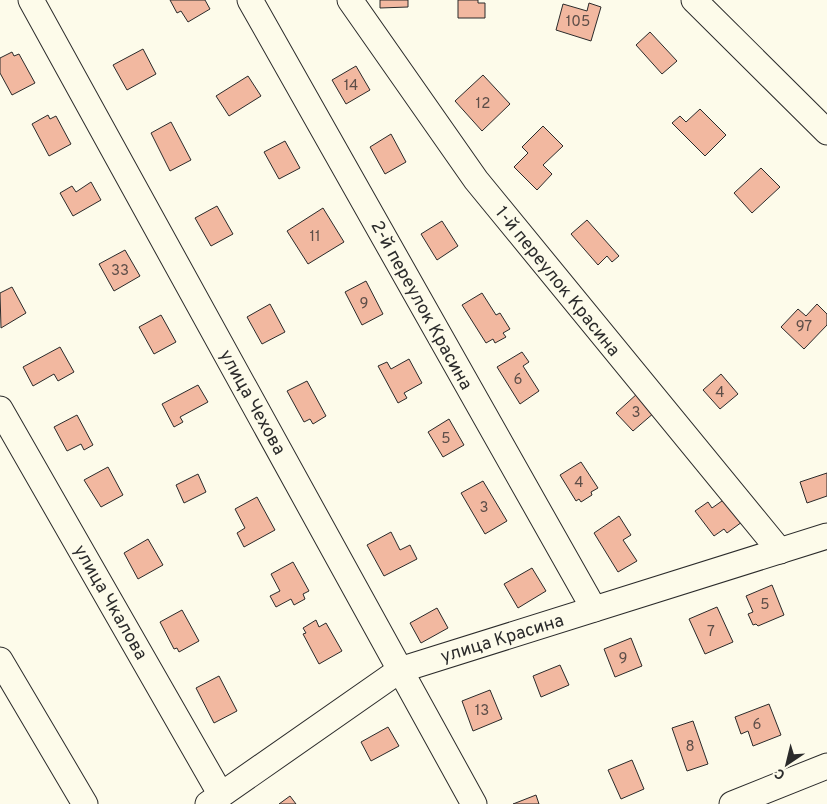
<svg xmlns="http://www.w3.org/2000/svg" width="827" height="804" viewBox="0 0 827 804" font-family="Overpass,sans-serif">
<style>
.building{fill:#f2b8a0;stroke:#2b2b2b}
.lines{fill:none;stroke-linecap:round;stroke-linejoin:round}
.minor-casing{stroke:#2b2b2b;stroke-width:27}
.minor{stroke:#fdfbea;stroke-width:25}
.labels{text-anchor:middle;stroke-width:4;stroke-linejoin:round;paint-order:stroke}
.number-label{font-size:15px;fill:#5d4e48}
.street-label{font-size:18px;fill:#2b2b2b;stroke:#fdfbea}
</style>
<rect width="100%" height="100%" fill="#fdfbea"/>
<g class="building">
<polygon points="170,0 205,0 210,9 188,22 181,11 177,13"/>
<polygon points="380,0 408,0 408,7 380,8"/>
<polygon points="458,0 478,0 478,3 485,3 485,18 458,18"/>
<polygon points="589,3 601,7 591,41 556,30 563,4 587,11"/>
<polygon points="650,32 677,61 662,74 636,45"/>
<polygon points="143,49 156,74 127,90 113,65"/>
<polygon points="12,52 14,56 19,54 35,83 12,95 0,73 0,58"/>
<polygon points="356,66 370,90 346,104 332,80"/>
<polygon points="483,75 510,104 482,131 455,101"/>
<polygon points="248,76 261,96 229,116 216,96"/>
<polygon points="700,109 726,135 705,156 672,123 680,116 686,122"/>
<polygon points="48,115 50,119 56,116 71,144 49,156 32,124"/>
<polygon points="171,122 191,160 170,171 151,133"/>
<polygon points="543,126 563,146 543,165 552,174 537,190 514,167 528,153 522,147"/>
<polygon points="391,134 406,162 385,174 370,147"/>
<polygon points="285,141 300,168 279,179 264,152"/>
<polygon points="761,168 780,187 752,213 734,193"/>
<polygon points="91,182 101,200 73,216 60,193 72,186 76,192"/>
<polygon points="217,206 233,234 211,246 195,218"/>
<polygon points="323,208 344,242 308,264 287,231"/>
<polygon points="587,220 619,256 612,262 607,256 598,265 571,234"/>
<polygon points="442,221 458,246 437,260 421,234"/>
<polygon points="125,250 140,276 114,291 99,264"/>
<polygon points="366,281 383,314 362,325 345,292"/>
<polygon points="12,287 26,313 1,328 0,293"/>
<polygon points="482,293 496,315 500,313 510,329 503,333 506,337 495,343 493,339 486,343 462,305"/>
<polygon points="270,304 285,332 262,344 247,317"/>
<polygon points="817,304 827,314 827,325 804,349 781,327 798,309 806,316"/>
<polygon points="161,315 176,342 154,354 139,327"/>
<polygon points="60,347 74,372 58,381 54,374 33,386 23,367"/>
<polygon points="522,352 529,362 523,366 539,391 520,404 497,367"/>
<polygon points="409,359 422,383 404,393 407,398 398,403 378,366 387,362 391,369"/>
<polygon points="721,374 738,394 720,409 703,390"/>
<polygon points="307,381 326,416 313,424 310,419 304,422 287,391"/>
<polygon points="198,385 208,402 180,417 183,422 174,427 162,404"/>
<polygon points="638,393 655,412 633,431 616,413"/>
<polygon points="77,415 93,445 84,450 81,444 67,451 54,427"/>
<polygon points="449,419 464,445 443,457 428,432"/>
<polygon points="581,462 598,488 591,492 592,495 581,502 579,499 576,501 560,475"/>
<polygon points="108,467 123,495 101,507 84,480"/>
<polygon points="827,473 827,496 807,503 800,482"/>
<polygon points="198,474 206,492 184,503 176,485"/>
<polygon points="483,481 507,521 485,534 461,493"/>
<polygon points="729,496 746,519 727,533 724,529 714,536 695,511 708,502 712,508"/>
<polygon points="257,497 275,530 244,547 237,533 245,528 235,509"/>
<polygon points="619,516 631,535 623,540 637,561 618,572 594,533"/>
<polygon points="391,532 400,550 410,545 417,559 384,576 367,545"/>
<polygon points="148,539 163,565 138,579 124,553"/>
<polygon points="293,562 309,591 303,594 305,599 294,605 291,599 276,607 270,596 280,591 271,574"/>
<polygon points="532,568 546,591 518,608 504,584"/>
<polygon points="772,585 784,615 758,626 756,624 753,625 748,614 753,612 746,596"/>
<polygon points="717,607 733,642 705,654 689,619"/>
<polygon points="437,608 448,628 421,643 410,623"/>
<polygon points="182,610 199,641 179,652 177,648 174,649 160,622"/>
<polygon points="316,620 319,627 326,623 342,651 319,664 303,634 306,633 303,628"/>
<polygon points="631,638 642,666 615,677 604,649"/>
<polygon points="560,665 569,685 541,697 533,676"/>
<polygon points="219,676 237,711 214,723 196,688"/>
<polygon points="490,690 502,719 473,731 462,701"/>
<polygon points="769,704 781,735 753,746 748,731 741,734 735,717"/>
<polygon points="693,721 708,764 687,771 672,728"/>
<polygon points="388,727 399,746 371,761 361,742"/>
<polygon points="632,760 644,789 621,799 608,770"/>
<polygon points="536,795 539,804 513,804"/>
<polygon points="290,796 296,804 279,804"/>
</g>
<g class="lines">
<g class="minor-casing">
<g id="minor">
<polyline points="31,0 474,804"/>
<polyline points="250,0 594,609"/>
<polyline points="350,0 476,180 780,551"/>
<polyline points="694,0 827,132"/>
<polyline points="0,409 221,795"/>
<polyline points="0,660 85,804"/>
<polyline points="208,804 400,670 827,536"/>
<polyline points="732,804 827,766"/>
</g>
</g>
<use href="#minor" class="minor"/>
</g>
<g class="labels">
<g class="number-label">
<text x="578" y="26">105</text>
<text x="351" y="90">14</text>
<text x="483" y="108">12</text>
<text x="315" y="241">11</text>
<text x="120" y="275">33</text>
<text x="364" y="308">9</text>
<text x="804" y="331">97</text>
<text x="518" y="384">6</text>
<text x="720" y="397">4</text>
<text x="636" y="417">3</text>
<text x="446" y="443">5</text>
<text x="579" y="487">4</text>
<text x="484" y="512">3</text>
<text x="765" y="609">5</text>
<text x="711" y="636">7</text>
<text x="623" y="663">9</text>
<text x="482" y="715">13</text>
<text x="757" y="729">6</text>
<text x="690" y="751">8</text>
</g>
<g class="street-label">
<text transform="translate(558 281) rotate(51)" y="6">1-й переулок Красина</text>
<text transform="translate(422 305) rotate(61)" y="6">2-й переулок Красина</text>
<text transform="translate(253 402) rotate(61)" y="6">улица Чехова</text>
<text transform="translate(111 602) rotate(60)" y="6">улица Чкалова</text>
<text transform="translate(502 638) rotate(-17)" y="6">улица Красина</text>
</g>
</g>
<g transform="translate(787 764) rotate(215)" stroke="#fdfbea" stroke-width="4" paint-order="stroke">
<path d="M0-4L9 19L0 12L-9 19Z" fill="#2b2b2b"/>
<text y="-8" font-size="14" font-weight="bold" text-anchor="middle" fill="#2b2b2b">С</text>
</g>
</svg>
